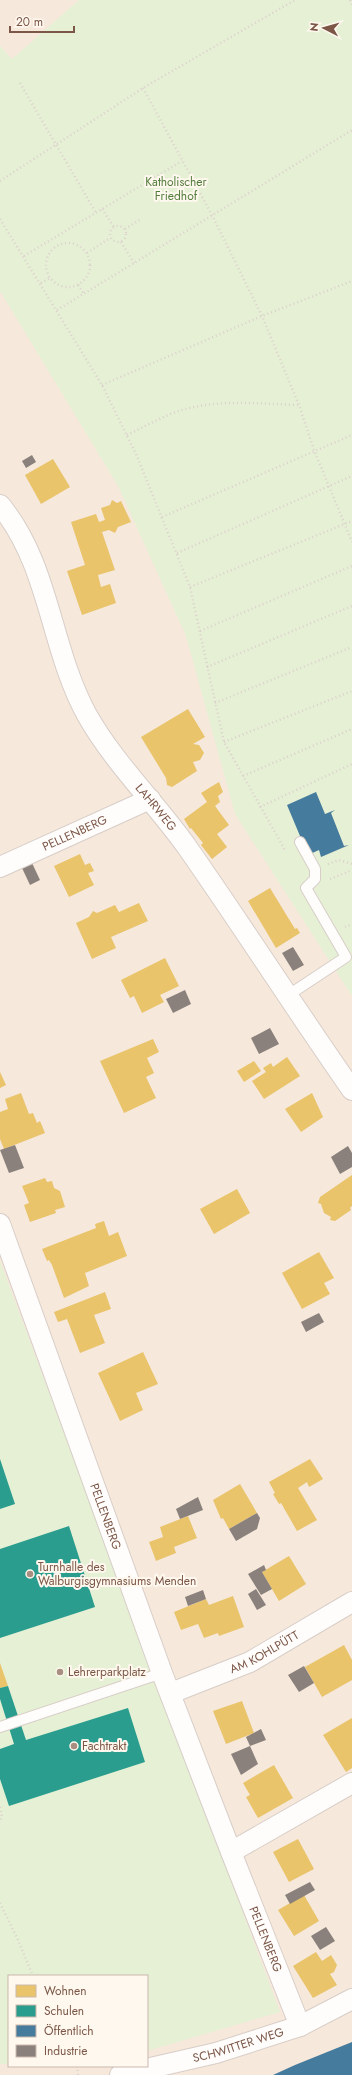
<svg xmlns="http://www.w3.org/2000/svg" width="352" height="2075" viewBox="0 0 352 2075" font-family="Jost,sans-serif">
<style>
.residential{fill:#f6e8db;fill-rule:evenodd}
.green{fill:#e6f0d5}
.homes{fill:#e9c46a}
.schools{fill:#2a9d8f}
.public{fill:#457b9d}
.industry{fill:#8a817c}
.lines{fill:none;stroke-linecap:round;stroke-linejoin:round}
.service-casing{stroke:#d8cec8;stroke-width:12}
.minor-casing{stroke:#d8cec8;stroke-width:22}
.path{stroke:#dcd1cd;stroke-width:2.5;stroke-dasharray:1 3;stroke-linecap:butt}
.service{stroke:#fefdfc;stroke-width:10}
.minor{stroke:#fefdfc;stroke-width:20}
.poi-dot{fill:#a88e81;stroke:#fff8ef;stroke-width:1.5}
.labels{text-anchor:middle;stroke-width:4;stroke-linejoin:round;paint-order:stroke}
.park-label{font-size:12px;fill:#527c3b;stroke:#fff8ef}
.street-label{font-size:12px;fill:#7c5747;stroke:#fff8ef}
.poi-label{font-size:12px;fill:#7c5747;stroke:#fff8ef;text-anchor:start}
</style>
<rect width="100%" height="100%" fill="#f9f3ec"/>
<path class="residential" d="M0 0H352V2075H0ZM9 1976H147V2066H9Z"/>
<g class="green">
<polygon points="79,0 352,0 352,996 235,814 186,636 118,486 0,291 0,46 12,59"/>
<polygon points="0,1261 280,2012 147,2051 147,1976 9,1976 9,2064 0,2064"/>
</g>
<g class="homes">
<polygon points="53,459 70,487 41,504 25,475"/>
<polygon points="112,500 117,503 121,501 131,522 118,527 115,533 109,530 102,532 115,570 98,575 101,587 110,584 116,603 82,615 67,571 85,565 71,522 96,514 99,522 105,520 101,508 110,505"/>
<polygon points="188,709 205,737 193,744 199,745 204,753 200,760 193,762 197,771 172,787 167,785 166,778 141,737"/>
<polygon points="219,782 223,792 218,796 220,802 215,806 229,825 217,834 227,847 212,859 201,845 203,843 191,828 190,829 184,819 207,802 201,793"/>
<polygon points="80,854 85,865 90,863 94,871 88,873 94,885 69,897 54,866"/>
<polygon points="270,888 295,929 297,928 300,933 276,948 248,901"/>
<polygon points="139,903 148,921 111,937 116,948 92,959 76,923 89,917 93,911 97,913 115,905 119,912"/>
<polygon points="165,958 179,986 160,995 164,1002 142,1013 134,996 130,998 121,980"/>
<polygon points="153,1039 159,1052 147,1058 154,1073 146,1077 156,1098 124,1113 100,1061"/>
<polygon points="287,1057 300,1076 264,1099 252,1081 266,1072 263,1068 271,1063 273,1067"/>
<polygon points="254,1061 261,1071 244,1082 237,1071"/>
<polygon points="0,1072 6,1085 0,1088"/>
<polygon points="21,1093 29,1114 33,1113 37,1123 40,1121 45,1133 4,1149 0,1139 0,1112 8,1109 5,1099"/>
<polygon points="312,1093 323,1117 301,1132 285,1109"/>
<polygon points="352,1175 352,1206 350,1208 351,1210 335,1221 330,1220 331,1217 324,1213 321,1204 318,1203 320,1197"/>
<polygon points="45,1178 47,1182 52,1181 54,1188 60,1191 65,1207 55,1210 56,1213 30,1222 24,1205 29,1203 22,1186"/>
<polygon points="237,1189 250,1213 214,1234 200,1209"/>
<polygon points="104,1221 109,1236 118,1232 127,1256 85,1273 89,1286 64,1298 52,1265 49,1260 47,1261 42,1249 96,1228 95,1224"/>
<polygon points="319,1252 334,1278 324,1283 330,1294 302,1309 282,1273"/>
<polygon points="105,1292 111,1309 94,1315 105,1343 80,1353 67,1319 58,1322 54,1312"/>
<polygon points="143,1352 158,1384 136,1393 143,1410 120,1421 98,1373"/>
<polygon points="310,1459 323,1479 309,1487 307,1482 298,1488 317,1520 297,1531 281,1503 279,1504 273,1494 275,1493 269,1482"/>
<polygon points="240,1484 257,1513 229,1529 223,1518 221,1519 213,1500"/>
<polygon points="188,1516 197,1538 174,1547 176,1553 156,1561 149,1542 163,1537 160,1527"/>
<polygon points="289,1556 306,1584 279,1601 262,1572"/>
<polygon points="233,1596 244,1627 219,1636 218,1633 204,1638 198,1624 181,1630 174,1612 206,1599 209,1605"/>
<polygon points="344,1645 352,1660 352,1680 322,1697 305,1667"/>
<polygon points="0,1663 8,1686 0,1688"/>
<polygon points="242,1701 254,1733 226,1744 213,1711"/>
<polygon points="352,1718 352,1768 346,1772 323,1735"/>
<polygon points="274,1765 293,1798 258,1818 246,1797 250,1795 243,1783"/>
<polygon points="298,1839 314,1869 289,1882 273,1852"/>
<polygon points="304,1895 319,1921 294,1936 278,1910"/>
<polygon points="316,1952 322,1961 331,1955 337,1965 334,1972 330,1974 337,1985 313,1998 293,1966"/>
</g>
<g class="schools">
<polygon points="0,1459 15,1504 0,1509"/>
<polygon points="69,1526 95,1607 0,1638 0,1549"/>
<polygon points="8,1686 26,1740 128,1708 145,1762 9,1806 0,1779 0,1749 14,1744 0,1699 0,1688"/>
</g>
<g class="public">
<polygon points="316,792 325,814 335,810 331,813 344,846 349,845 321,857 319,850 308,855 287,805"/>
<polygon points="352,2042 352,2075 273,2075 295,2065"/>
</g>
<g class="industry">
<polygon points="32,455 36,462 26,468 22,461"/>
<polygon points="32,863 40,880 30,885 22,868"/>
<polygon points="293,947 304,965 293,971 282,953"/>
<polygon points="185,990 191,1004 173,1013 166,999"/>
<polygon points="270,1028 279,1044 259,1054 251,1038"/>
<polygon points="15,1145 24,1168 9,1173 0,1150"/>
<polygon points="348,1146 352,1153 352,1167 340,1174 331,1157"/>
<polygon points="319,1313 324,1322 306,1332 301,1322"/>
<polygon points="198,1497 203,1510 180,1519 176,1509"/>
<polygon points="257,1513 260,1518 257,1529 236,1541 229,1529"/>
<polygon points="264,1565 266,1570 262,1572 272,1589 261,1595 248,1574"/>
<polygon points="256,1589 266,1605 257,1610 248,1594"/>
<polygon points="203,1590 206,1599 188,1606 185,1597"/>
<polygon points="304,1666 314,1683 299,1692 288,1675"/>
<polygon points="261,1729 266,1740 250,1746 246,1737"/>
<polygon points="250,1746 258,1764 241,1775 231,1754"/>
<polygon points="310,1882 315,1890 290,1904 285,1895"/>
<polygon points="326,1927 335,1941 320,1950 311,1936"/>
</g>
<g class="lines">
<g class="service-casing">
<g id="service">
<polyline points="287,996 346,957 306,888 315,879 315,869 300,842"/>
<polyline points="0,1727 162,1673"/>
</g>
</g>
<g class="minor-casing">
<g id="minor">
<path id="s1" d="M0 505C50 565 50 648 87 715 114 763 155 802 187 847 243 927 296 1010 352 1090"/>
<path id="s2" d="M0 867 150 799"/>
<path id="s3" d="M0 1224 162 1673 231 1852 300 2026"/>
<path id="s4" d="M171 1693 250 1662 352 1602"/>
<polyline points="231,1852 352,1783"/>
<path id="s5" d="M120 2075 216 2053 300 2026 352 1999"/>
</g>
</g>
<g class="path">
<polyline points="350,0 352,5"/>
<polyline points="20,83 96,213"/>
<polyline points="143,88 212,215 262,316 299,405 314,450 352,542"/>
<polyline points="0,181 143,88 295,0"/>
<polyline points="102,209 114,227"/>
<polyline points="0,219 102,385 136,454 190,587 224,742 285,850"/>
<circle cx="118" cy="234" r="8"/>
<polyline points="125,229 141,219"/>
<polyline points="121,242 134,263"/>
<circle cx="68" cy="265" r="22"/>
<polyline points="87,253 110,238"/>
<polyline points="24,256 182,161"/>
<polyline points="41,283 50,278"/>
<polyline points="78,285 84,294"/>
<polyline points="57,310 352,130"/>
<polyline points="102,385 262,316 352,281"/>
<path d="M127 435C146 426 166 414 186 409 223 399 261 404 299 405"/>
<polyline points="162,517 352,435"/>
<polyline points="177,553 352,476"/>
<polyline points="190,587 352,521"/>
<polyline points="200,631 352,566"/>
<polyline points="207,667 352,606"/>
<polyline points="215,703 352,647"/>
<polyline points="224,742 352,691"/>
<polyline points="243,776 352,729"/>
<polyline points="260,807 352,764"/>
<polyline points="328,864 339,860 352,864"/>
<polyline points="330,879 352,870"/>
<polyline points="345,927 352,924"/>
<polyline points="0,1807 2,1817 0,1820"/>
<polyline points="0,1903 18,1940 33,1976"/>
<polyline points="77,2066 78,2075"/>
</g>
<use href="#service" class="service"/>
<use href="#minor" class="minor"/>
</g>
<g class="poi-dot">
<circle cx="30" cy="1574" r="4"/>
<circle cx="60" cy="1672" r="4"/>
<circle cx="74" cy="1746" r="4"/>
</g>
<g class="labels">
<g class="park-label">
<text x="176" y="186">Katholischer<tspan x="176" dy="14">Friedhof</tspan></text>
</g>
<g class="street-label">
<text dy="4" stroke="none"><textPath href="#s1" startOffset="344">LAHRWEG</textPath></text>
<text dy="4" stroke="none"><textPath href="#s2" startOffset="82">PELLENBERG</textPath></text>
<text dy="4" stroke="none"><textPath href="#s3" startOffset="311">PELLENBERG</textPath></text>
<text dy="4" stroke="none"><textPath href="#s4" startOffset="102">AM KOHLPÜTT</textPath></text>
<text dy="4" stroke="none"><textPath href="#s3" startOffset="763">PELLENBERG</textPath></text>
<text dy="4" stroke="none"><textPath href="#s5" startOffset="122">SCHWITTER WEG</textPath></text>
</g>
<g class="poi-label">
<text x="38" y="1571">Turnhalle des<tspan x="38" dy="14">Walburgisgymnasiums Menden</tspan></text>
<text x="68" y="1676">Lehrerparkplatz</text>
<text x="82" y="1750">Fachtrakt</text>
</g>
</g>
<rect x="8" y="1975" width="140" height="92" fill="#fff8ef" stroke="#cbb8ac"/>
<rect x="16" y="1985" width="20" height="12" fill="#e9c46a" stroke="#cbb8ac"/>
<text x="44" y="1995" font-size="12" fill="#7c5747">Wohnen</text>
<rect x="16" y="2005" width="20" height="12" fill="#2a9d8f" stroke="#cbb8ac"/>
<text x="44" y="2015" font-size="12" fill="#7c5747">Schulen</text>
<rect x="16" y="2025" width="20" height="12" fill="#457b9d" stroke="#cbb8ac"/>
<text x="44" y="2035" font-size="12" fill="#7c5747">Öffentlich</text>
<rect x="16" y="2045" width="20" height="12" fill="#8a817c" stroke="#cbb8ac"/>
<text x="44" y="2055" font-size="12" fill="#7c5747">Industrie</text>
<g transform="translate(324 28) rotate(276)" stroke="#fff8ef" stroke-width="3" paint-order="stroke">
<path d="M0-3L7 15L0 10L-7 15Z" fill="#7c5747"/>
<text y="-6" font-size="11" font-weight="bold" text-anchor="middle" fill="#7c5747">N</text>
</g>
<path d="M10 26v6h64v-6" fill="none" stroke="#7c5747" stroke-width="2"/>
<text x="16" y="26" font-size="12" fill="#7c5747" stroke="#fff8ef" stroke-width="3" paint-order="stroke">20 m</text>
</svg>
